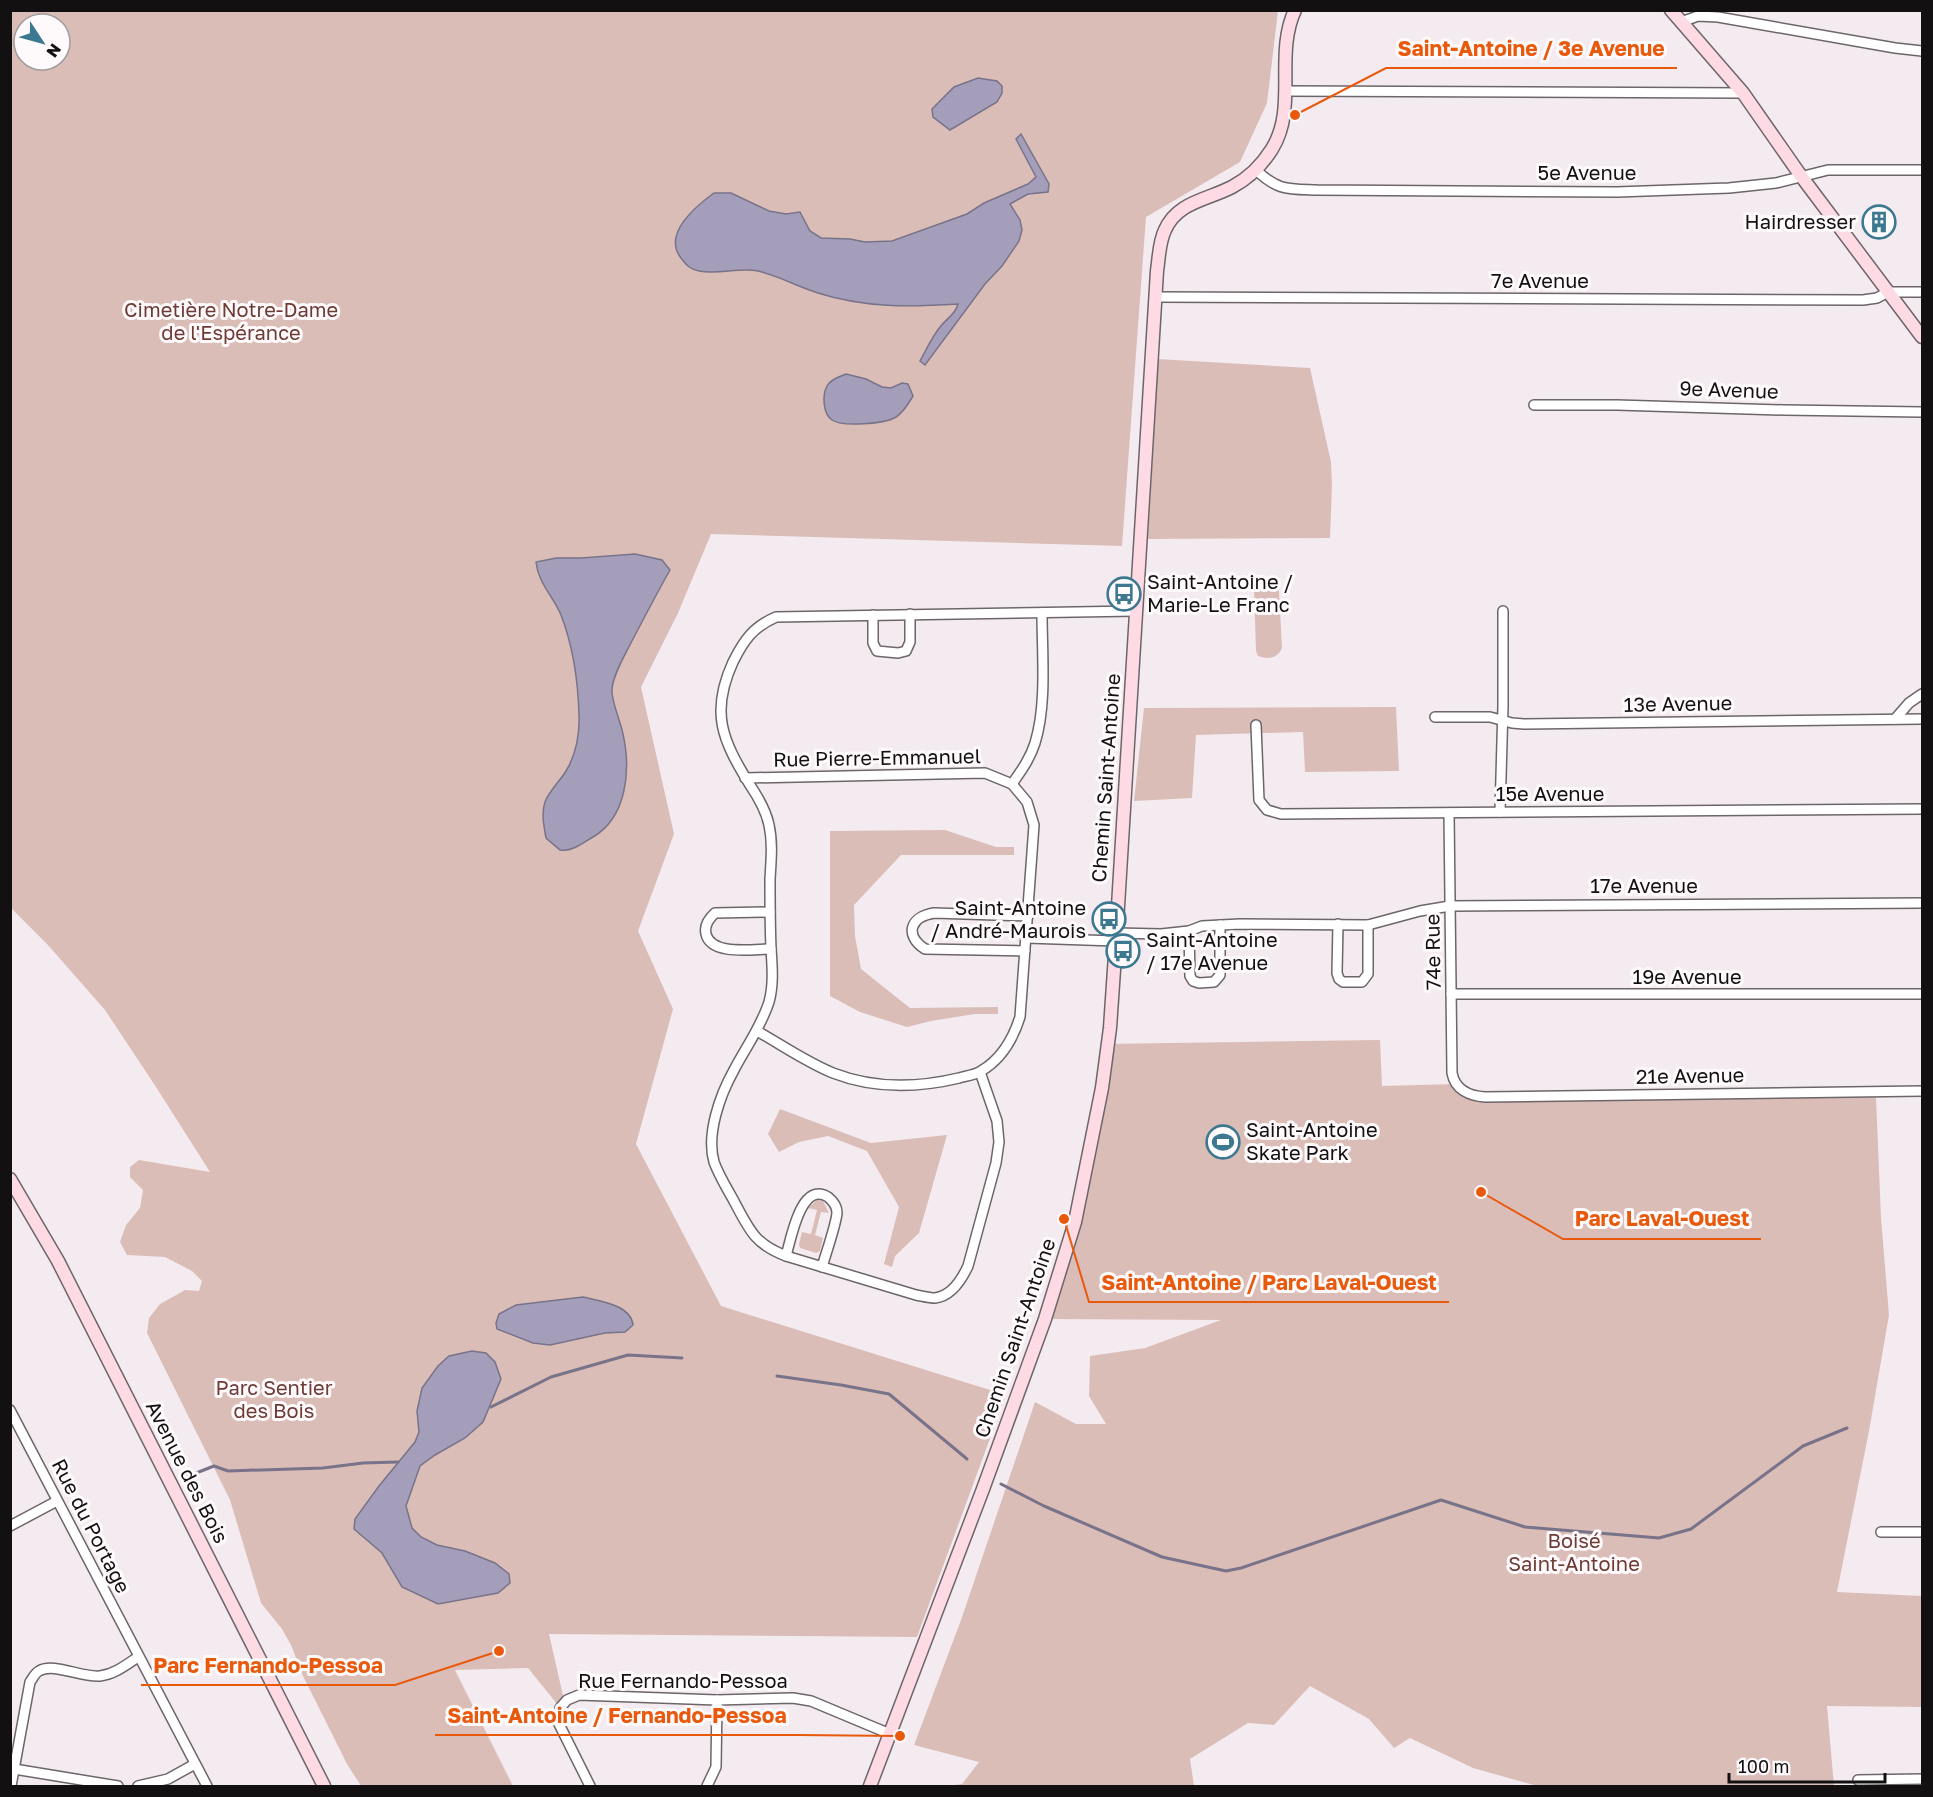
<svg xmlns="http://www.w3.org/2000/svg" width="1933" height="1797" viewBox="0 0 1933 1797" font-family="'Golos Text',sans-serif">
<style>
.green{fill:#dbbdb8;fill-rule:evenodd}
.water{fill:#a49ebb;stroke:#787388;stroke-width:1.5}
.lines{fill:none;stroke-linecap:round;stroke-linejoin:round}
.stream{stroke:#787388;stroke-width:3}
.street-casing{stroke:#6c6569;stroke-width:12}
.secondary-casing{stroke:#6c6569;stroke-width:15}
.street{stroke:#fff;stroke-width:9}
.secondary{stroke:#fedbe4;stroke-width:12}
.labels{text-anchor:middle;stroke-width:6;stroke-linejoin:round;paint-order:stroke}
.street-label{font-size:20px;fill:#131012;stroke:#fefafc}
.poi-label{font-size:20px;fill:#131012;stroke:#fefafc;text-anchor:start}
.park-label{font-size:20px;fill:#6d3a34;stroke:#fefafc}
.leader{fill:none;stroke:#e8590c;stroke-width:2}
.callout-dot{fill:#e8590c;stroke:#fefafc;stroke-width:2}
.callout-label{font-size:21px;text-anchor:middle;font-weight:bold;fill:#e8590c;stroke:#fefafc;stroke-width:6;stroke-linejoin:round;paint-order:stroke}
</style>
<rect width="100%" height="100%" fill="#f4ebf0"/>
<g class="green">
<path d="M10 11H1278L1267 103 1240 162 1146 217 1122 546 711 534 678 613 641 687 674 834 638 931 673 1009 636 1144 721 1306 1006 1395 917 1637 549 1634 564 1700 557 1704 528 1668 455 1670 513 1786H361L347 1764 303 1676 291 1645 282 1629 261 1603 230 1500 147 1333 149 1318 160 1304 185 1290 199 1291 202 1281 192 1271 165 1257 127 1255 120 1242 126 1225 140 1208 143 1190 130 1177V1167L139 1160 210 1172 156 1087 105 1010 47 944 11 908ZM24 24H60V60H24Z"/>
<polygon points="1158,359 1310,368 1331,462 1332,486 1330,538 1148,539"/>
<path d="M1260 582C1270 582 1276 582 1279 592L1282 648C1278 658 1268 660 1258 656L1256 651 1254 589 1256 583Z"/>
<polygon points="1396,707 1399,771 1305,772 1303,732 1196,735 1192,798 1134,801 1144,708"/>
<polygon points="945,830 996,847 1014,847 1014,855 901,855 854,905 855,936 861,969 910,1008 998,1007 998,1014 975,1014 931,1021 907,1027 860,1012 830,996 830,831"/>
<polygon points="1380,1040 1382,1086 1456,1084 1468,1095 1518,1097 1876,1097 1881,1218 1889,1315 1869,1431 1837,1592 1922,1596 1922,1707 1827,1706 1834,1786 1537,1786 1473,1768 1410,1738 1394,1748 1369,1719 1310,1686 1274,1725 1248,1723 1190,1759 1194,1786 947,1786 962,1784 979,1762 914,1745 961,1620 1035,1402 1076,1424 1106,1424 1089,1396 1090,1356 1145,1348 1221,1320 1045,1319 1075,1222 1102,1088 1102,1044"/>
<polygon points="780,1109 871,1143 947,1135 919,1233 895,1256 892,1267 884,1264 899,1207 867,1151 828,1136 799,1142 779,1152 768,1134"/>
<polygon points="817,1200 823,1201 829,1213 821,1212 815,1235 823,1238 820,1251 816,1253 800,1248 799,1244 802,1232 811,1234 817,1210 808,1208"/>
</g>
<g class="water">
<polygon points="978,78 997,81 1002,86 1002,93 997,102 950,130 933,117 932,109 954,87"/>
<path d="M1021 134 1049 184 1048 192 1028 194 1010 204 1020 220 1022 230 1019 241 1002 266 985 284 925 365 920 361C926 350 932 337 940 327 946 319 956 314 958 304 910 307 865 308 818 293 798 287 779 276 758 271 739 267 718 275 699 271 690 269 687 266 681 258 662 234 696 206 714 193H731L769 211 786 214 800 212 810 231 821 238 850 239 865 242 892 241 967 214 984 203 1028 184 1036 177 1016 139Z"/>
<path d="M846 374 866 379 882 387 891 388 902 383 908 384 913 396C908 404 904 412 896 417 885 424 842 427 832 420 823 414 822 395 827 386 831 379 839 377 846 374Z"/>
<path d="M635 554 662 560 670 570C657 593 645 616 633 639 627 651 612 676 612 690 611 700 621 723 623 734 631 770 627 817 593 837 583 843 572 852 560 850L546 838C544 826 541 814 545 802 549 791 560 781 566 771 576 755 580 733 579 714 578 681 573 646 561 615 553 596 538 583 536 562L556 558H581Z"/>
<path d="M583 1297C600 1301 631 1305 633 1325L625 1332 605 1333 550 1345 533 1343 497 1329 496 1323 499 1314 516 1305Z"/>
<polygon points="472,1351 486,1353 495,1362 501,1379 483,1422 465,1438 435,1455 420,1466 406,1506 412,1528 421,1537 437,1545 465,1551 495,1563 509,1574 510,1583 498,1593 438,1604 402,1587 382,1553 354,1529 355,1519 379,1486 415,1442 419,1432 417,1411 422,1388 438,1366 449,1356"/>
</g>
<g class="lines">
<g class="stream">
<polyline points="777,1376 841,1385 889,1394 967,1459"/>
<polyline points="491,1407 551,1377 628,1355 682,1358"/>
<polyline points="186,1477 214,1466 228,1471 323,1468 363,1463 398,1462"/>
<polyline points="1001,1484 1044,1506 1162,1557 1226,1571 1241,1568 1441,1500 1525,1527 1659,1538 1691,1529 1803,1446 1847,1428"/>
</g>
<g class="street-casing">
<g id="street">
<polyline points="1681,22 1698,16 1718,17 1895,48 1922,51"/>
<polyline points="1285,91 1743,93"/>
<path d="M1256 170C1278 191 1288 189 1317 190L1617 192 1729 188 1776 183 1828 170H1922"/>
<polyline points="1155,297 1863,300 1877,298 1888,292 1922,292"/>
<polyline points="1534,405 1617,405 1784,410 1922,412"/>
<polyline points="873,615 873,643 877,651 898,653 906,651 910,642 910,614"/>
<polyline points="1435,717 1490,717 1512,723 1524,724 1922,719"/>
<polyline points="1895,719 1909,703 1922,694"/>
<polyline points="1256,725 1259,800 1267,810 1281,814 1922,809"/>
<path d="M745 778 985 773 1012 784 1027 802 1034 825 1020 1017C1013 1039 1002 1059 981 1071 975 1075 966 1076 959 1078 917 1088 874 1089 833 1073 806 1062 782 1045 757 1031"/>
<path d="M1012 784C1021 771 1030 759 1035 743 1047 704 1042 654 1042 613"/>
<polyline points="1500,812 1503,706 1503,611"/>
<path d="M1449 813 1452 1073C1455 1090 1470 1096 1485 1097L1922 1091"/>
<path d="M770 912 715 913C709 919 704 925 706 934 711 956 753 949 771 949"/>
<polyline points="1338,924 1337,973 1339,979 1343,982 1362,982 1368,974 1368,925"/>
<polyline points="1189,931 1190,976 1193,981 1199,983 1214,982 1220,975 1220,925"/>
<polyline points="1116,933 1161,934 1189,931 1202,926 1240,924 1368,925 1420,911 1450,906 1922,903"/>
<polyline points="1027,938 1115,941"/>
<path d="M1025 951 925 949C904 935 910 917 934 913L1028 916"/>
<polyline points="1451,994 1922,994"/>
<path d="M980 1072 997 1121 999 1142 996 1163 968 1266C962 1279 952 1296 935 1298 929 1298 922 1296 916 1295L786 1256C755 1244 750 1231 735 1203 728 1190 719 1176 714 1162 706 1134 720 1095 734 1070 746 1047 761 1027 769 1002 774 984 772 965 771 948 770 925 770 902 770 879 771 861 773 843 769 825 766 810 758 797 750 785 722 740 710 712 733 662 744 640 753 627 776 617L1135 611"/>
<path d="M786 1256C791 1239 801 1180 828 1197 833 1201 837 1206 837 1213 836 1225 826 1253 822 1267"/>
<polyline points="10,1410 207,1786"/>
<polyline points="10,1526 57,1501"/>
<polyline points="1881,1532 1922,1532"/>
<polyline points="14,1769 118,1786"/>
<polyline points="1858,1780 1922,1779"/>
<path d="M11 1786 30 1682C33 1678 35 1673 39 1671 53 1662 82 1678 100 1676 115 1674 126 1665 138 1657"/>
<polyline points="138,1786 168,1779 195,1764"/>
<polyline points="590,1786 558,1722 560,1708 567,1700 579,1695 717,1700 793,1698 811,1701 890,1734"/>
<polyline points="707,1786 716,1767 717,1700"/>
</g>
</g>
<g class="secondary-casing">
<g id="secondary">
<polyline points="1671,10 1743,93 1801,176 1922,337"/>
<polyline points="10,1179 58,1261 324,1786"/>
<path d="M870 1786 983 1489 1045 1319 1075 1222 1102 1088 1110 1028 1115 955 1157 271C1159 258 1159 242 1165 230 1177 202 1207 200 1232 187 1249 178 1262 165 1272 149 1298 107 1274 55 1295 10"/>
</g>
</g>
<use href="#street" class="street"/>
<use href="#secondary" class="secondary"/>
</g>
<defs>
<g id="building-ring" transform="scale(1.725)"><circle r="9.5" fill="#fefafc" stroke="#3c788f" stroke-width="1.5"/><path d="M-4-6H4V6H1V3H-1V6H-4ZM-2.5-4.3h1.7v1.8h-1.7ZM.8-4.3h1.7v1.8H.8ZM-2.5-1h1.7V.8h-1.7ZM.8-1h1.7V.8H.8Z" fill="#3c788f"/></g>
<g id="bus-ring" transform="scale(1.725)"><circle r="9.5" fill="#fefafc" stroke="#3c788f" stroke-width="1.5"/><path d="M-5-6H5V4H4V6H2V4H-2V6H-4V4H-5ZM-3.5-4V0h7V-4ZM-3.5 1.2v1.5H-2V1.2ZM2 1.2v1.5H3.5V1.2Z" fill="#3c788f"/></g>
<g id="stadium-ring" transform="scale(1.725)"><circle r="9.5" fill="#fefafc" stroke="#3c788f" stroke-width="1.5"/><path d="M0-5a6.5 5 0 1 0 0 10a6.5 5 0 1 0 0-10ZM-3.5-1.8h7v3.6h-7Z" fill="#3c788f"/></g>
</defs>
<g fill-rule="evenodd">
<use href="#building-ring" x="1879" y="222"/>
<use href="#bus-ring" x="1124" y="594"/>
<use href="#bus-ring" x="1109" y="919"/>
<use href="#bus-ring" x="1123" y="951"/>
<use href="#stadium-ring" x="1223" y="1142"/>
</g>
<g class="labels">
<g class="street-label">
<text x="1587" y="180">5e Avenue</text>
<text x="1540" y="288">7e Avenue</text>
<text transform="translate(1729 390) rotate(2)" y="7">9e Avenue</text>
<text transform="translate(1678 704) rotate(-1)" y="7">13e Avenue</text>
<text transform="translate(877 758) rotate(-1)" y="7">Rue Pierre-Emmanuel</text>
<text transform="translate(1106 778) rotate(-86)" y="7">Chemin Saint-Antoine</text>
<text x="1550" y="801">15e Avenue</text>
<text x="1644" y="893">17e Avenue</text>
<text transform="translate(1433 952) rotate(-91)" y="7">74e Rue</text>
<text x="1687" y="984">19e Avenue</text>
<text transform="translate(1690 1076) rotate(-1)" y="7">21e Avenue</text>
<text transform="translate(1015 1338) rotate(-71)" y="7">Chemin Saint-Antoine</text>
<text transform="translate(187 1472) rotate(63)" y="7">Avenue des Bois</text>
<text transform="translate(91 1526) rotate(63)" y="7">Rue du Portage</text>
<text x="683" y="1688">Rue Fernando-Pessoa</text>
</g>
<g class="poi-label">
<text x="1856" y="229" text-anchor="end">Hairdresser</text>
<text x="1147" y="589">Saint-Antoine /<tspan x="1147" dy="23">Marie-Le Franc</tspan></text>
<text x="1086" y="915" text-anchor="end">Saint-Antoine<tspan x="1086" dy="23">/ André-Maurois</tspan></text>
<text x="1146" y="947">Saint-Antoine<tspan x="1146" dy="23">/ 17e Avenue</tspan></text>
<text x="1246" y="1137">Saint-Antoine<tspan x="1246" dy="23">Skate Park</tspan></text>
</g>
<g class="park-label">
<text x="231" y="317">Cimetière Notre-Dame<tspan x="231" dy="23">de l'Espérance</tspan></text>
<text x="274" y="1395">Parc Sentier<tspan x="274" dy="23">des Bois</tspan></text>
<text x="1574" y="1548">Boisé<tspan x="1574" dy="23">Saint-Antoine</tspan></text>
</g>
</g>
<path class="leader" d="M1295 115L1386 68H1677M1481 1192L1563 1239H1761M1064 1219L1089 1302H1449M499 1651L395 1685H141M900 1736L798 1735H435"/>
<g class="callout-dot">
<circle cx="1295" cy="115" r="6"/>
<circle cx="1481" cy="1192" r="6"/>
<circle cx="1064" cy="1219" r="6"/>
<circle cx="499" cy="1651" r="6"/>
<circle cx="900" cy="1736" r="6"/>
</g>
<g class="callout-label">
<text x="1531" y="56">Saint-Antoine / 3e Avenue</text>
<text x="1662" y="1226">Parc Laval-Ouest</text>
<text x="1269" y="1290">Saint-Antoine / Parc Laval-Ouest</text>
<text x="268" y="1673">Parc Fernando-Pessoa</text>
<text x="617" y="1723">Saint-Antoine / Fernando-Pessoa</text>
</g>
<rect width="1933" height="1797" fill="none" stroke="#131012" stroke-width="24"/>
<g transform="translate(42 42) rotate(126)"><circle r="28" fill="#fefafc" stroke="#a09c9e" stroke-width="1.5"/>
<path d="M0-4.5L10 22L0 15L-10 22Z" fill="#3c788f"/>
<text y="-9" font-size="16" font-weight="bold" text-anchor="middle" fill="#131012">N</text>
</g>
<path d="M1729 1773v9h156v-9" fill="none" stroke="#131012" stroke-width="3"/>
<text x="1738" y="1773" font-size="18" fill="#131012" stroke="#fefafc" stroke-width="4.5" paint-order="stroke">100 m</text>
</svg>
